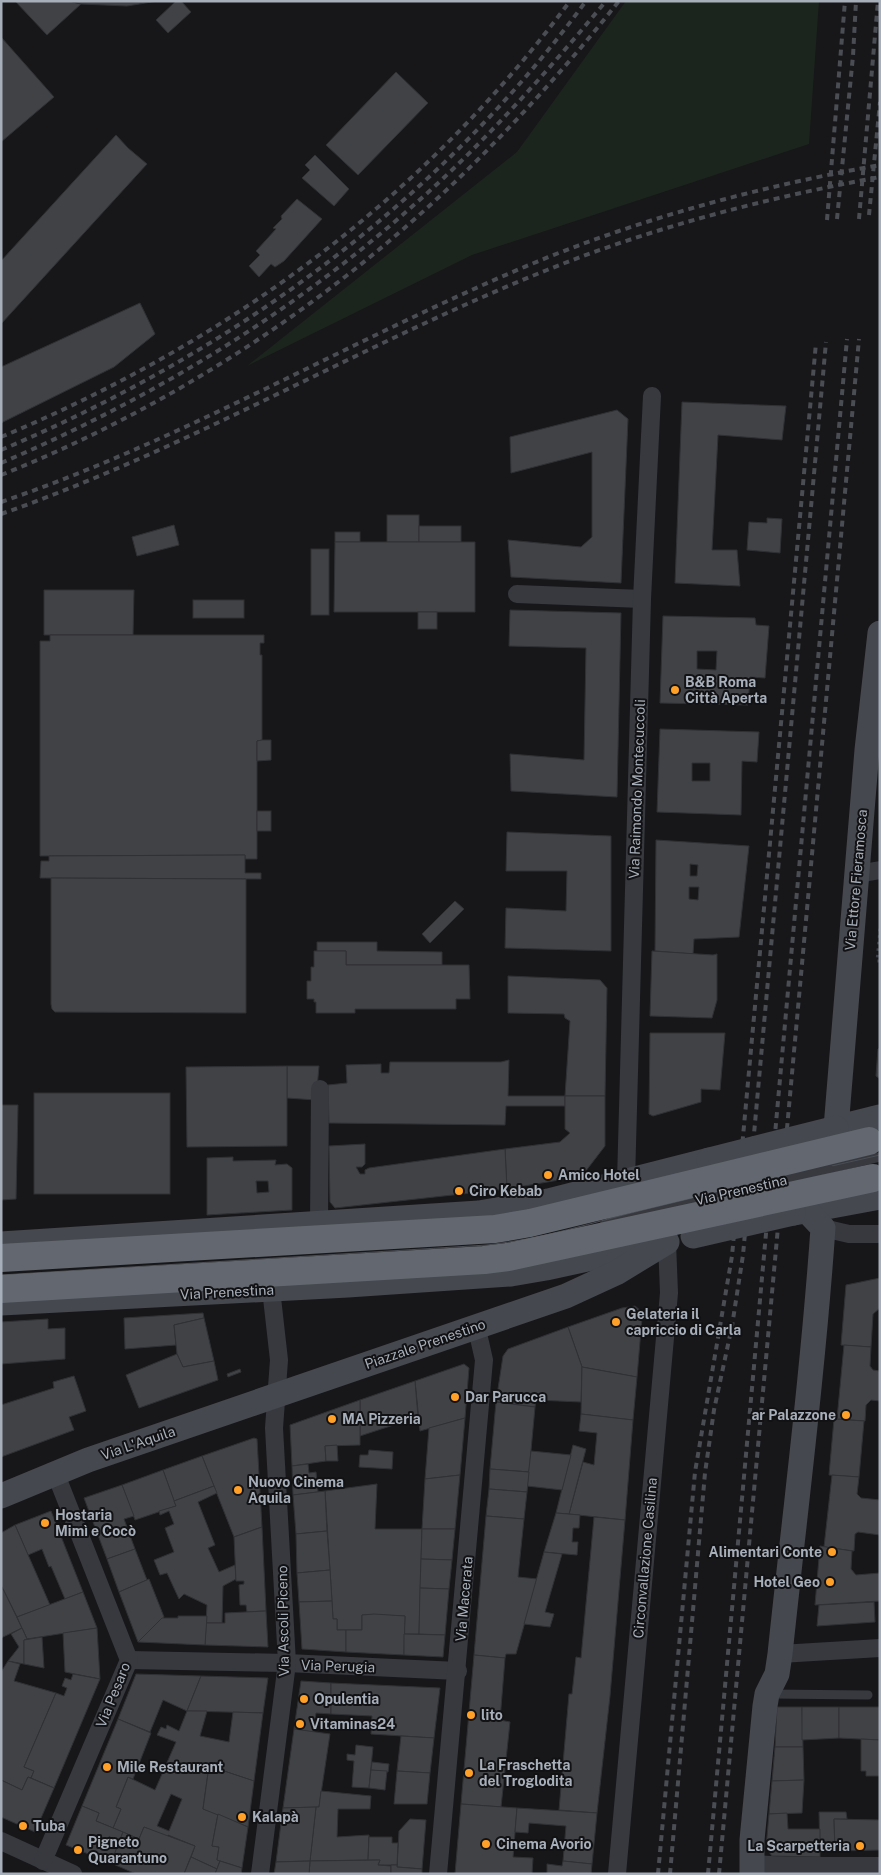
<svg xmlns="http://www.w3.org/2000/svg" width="881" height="1875" viewBox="0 0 881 1875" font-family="'Public Sans',sans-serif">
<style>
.green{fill:#1c251d}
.building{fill:#404246;stroke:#303135;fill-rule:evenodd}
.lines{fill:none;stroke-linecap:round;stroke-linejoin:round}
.path{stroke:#3d4046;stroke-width:3;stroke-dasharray:2.5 4;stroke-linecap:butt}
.lane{stroke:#37393f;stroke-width:9}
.street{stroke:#37393f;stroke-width:18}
.secondary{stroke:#45484f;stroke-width:25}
.tram{stroke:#4a4d54;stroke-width:1}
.rail{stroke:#4a4d54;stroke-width:4;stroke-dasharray:6 5;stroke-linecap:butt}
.lane-bridge{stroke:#37393f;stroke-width:9}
.secondary-bridge{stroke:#45484f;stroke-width:25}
.highway-bridge{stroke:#636870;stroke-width:28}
.poi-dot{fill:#ffa129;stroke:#121214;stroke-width:2}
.labels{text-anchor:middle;stroke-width:4;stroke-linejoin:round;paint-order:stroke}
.poi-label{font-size:14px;font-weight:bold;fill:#a7afba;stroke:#121214;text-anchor:start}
.street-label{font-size:14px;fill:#a7afba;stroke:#121214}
</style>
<rect width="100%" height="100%" fill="#171719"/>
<polygon class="green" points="626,1 819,1 809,144 472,255 247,366 517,152"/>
<g class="building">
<polygon points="15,1 69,1 81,4 47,35"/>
<polygon points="69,1 158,1 127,6 81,4"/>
<polygon points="176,1 181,1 191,12 168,33 156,20"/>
<polygon points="1,37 54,97 1,142"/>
<polygon points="396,72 428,103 358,175 326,145"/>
<polygon points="116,135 128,148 147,164 1,324 1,261"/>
<polygon points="315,155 349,189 334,206 302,178 310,170 305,165"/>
<polygon points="297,199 322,219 284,261 275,267 271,264 259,277 249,266 260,255 256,251 276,229 273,228 282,219 281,216"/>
<polygon points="140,303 155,334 114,367 1,423 1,367"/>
<polygon points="682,402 786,406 782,440 718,435 712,550 737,550 740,586 675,583"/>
<polygon points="617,410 628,419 621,583 511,577 508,540 581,547 592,537 592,452 511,473 510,437"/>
<rect x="387" y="515" width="32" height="27"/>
<polygon points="767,518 782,519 780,553 747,550 749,522 767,523"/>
<polygon points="174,525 179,545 137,556 132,537"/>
<rect x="419" y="526" width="42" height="16"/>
<rect x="335" y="532" width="25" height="10"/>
<polygon points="335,542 475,542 475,612 334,612"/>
<rect x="311" y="549" width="18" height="66"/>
<polygon points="44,590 134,590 133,635 44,635"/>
<rect x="193" y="600" width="51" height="18"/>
<polygon points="510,610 621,613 617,797 511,791 510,754 584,760 586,648 509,646"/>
<rect x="418" y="612" width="19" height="17"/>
<path d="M663 616 755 618 756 625 769 626 765 678 750 677 748 705 660 703ZM697 651H717L716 670 697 669Z"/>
<polygon points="50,635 264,635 264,643 260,643 260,655 262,655 262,740 257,741 257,859 245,859 245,855 40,856 40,641 50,641"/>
<path d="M660 729 759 732 757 762 742 761 741 815 657 812ZM692 763H710V781H692Z"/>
<polygon points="262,740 271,740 271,760 257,761 257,741"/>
<rect x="257" y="811" width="14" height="20"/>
<polygon points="507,832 611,836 611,951 505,948 506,908 566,911 567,871 506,871"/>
<path d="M656 840 749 846 739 937 694 939 693 954 655 951ZM690 864 698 865 697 876H690ZM689 887H699L698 900 689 899Z"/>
<polygon points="245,855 245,873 261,873 261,879 40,878 41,861 49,861 49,856"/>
<polygon points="51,878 246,879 246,1013 55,1012 52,1009 51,1004"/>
<polygon points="455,901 464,909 430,943 422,934"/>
<polygon points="317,942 377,942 377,951 442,952 442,965 346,965 346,951 317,951"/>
<polygon points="314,951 346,951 346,965 469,965 470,999 456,999 456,1009 355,1009 355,1013 316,1013 316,1002 314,1002 314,999 307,999 307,981 311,981 311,967 314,967"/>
<polygon points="652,951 713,955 717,954 717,1000 712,1018 650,1016"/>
<polygon points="508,976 600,980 607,988 605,1096 565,1096 570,1021 565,1018 564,1014 508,1013"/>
<polygon points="650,1033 725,1033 720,1090 701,1089 701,1102 653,1116 649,1114"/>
<polygon points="880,1048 880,1079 876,1076 878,1049"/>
<polygon points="509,1060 508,1096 565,1096 565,1106 506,1106 505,1125 329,1123 328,1085 347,1083 346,1065 381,1064 381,1073 389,1073 390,1062 501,1062"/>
<polygon points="287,1066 319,1066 316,1100 287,1098"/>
<polygon points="287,1066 287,1146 187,1147 186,1067"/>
<rect x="34" y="1093" width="136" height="101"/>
<polygon points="565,1096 605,1096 605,1146 582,1176 507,1189 505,1149 560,1142 570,1133 565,1129"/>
<polygon points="1,1105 18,1105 16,1199 1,1200"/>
<polygon points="365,1144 365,1164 362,1167 356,1167 360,1174 365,1174 365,1170 369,1168 505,1149 507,1189 335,1208 330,1202 329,1146"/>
<path d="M233 1157V1161L276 1160 275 1165 287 1164 292 1168V1210L207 1215V1158ZM256 1181H268L269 1192 257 1193Z"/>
<polygon points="880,1278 880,1308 873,1314 871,1347 841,1345 846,1285"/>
<polygon points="635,1306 641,1311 642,1318 637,1377 582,1367 568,1327 622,1308"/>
<polygon points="203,1313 204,1318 174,1325 176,1345 125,1349 124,1318"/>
<polygon points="204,1318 214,1361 183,1367 177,1354 174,1325"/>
<polygon points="48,1319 48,1329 65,1328 65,1359 1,1364 1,1322"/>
<polygon points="568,1327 582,1367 581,1402 536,1400 535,1407 496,1402 503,1356 508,1349"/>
<polygon points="844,1345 871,1347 870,1366 873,1370 880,1371 880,1401 871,1400 866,1405 865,1421 837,1419"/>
<polygon points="177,1354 183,1367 214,1361 218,1380 139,1408 126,1375"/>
<polygon points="464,1364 469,1368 465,1418 420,1431 415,1381"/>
<polygon points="582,1367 637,1377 633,1420 581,1414"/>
<polygon points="240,1369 241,1372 228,1377 227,1374"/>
<polygon points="74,1376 86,1411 69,1417 74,1430 1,1457 1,1405 54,1388 53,1382"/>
<polygon points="415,1381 418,1417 360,1436 360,1400"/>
<polygon points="360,1400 360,1445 325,1446 326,1461 292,1466 290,1425"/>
<polygon points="496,1402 535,1407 529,1472 490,1469"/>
<polygon points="581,1414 633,1420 625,1520 569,1514 583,1462 594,1465 597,1433 579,1431"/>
<polygon points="465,1418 460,1475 425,1479 429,1428"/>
<polygon points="834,1419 864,1421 859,1477 829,1475"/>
<polygon points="254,1438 257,1439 262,1527 234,1537 202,1456"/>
<polygon points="337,1445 338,1461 326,1461 325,1446"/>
<polygon points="573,1445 586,1449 569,1514 556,1513"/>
<polygon points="369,1450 393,1452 392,1469 359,1467 360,1455 368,1455"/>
<polygon points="531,1451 571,1455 562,1490 527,1486"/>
<polygon points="202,1456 214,1486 174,1501 163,1470"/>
<polygon points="308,1464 309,1473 316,1472 318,1492 293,1495 292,1466"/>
<polygon points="490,1469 529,1472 527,1492 489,1489"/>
<polygon points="163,1470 176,1506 135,1520 122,1485"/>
<polygon points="460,1475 455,1529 422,1529 425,1479"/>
<polygon points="832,1475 859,1477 857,1494 861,1498 880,1500 880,1535 858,1532 855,1534 854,1551 824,1547"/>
<polygon points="377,1484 375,1529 422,1529 419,1634 404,1634 405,1616 362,1615 362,1630 337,1630 337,1619 333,1619 325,1491"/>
<polygon points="122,1485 134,1516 124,1519 135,1549 107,1559 84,1498"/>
<polygon points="214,1486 217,1493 198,1502 215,1545 208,1548 219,1572 235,1565 236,1579 223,1586 222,1623 206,1623 207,1605 184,1594 179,1599 167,1573 160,1575 154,1560 174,1552 165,1528 174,1524 169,1511 160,1515 159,1511 176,1506 174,1501"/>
<polygon points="489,1489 527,1492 524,1519 486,1516"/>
<polygon points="325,1491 327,1531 296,1534 293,1495"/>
<polygon points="51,1511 83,1592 65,1599 51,1566 49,1567 42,1549 28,1555 15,1525"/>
<polygon points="556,1513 580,1515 579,1528 573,1528 572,1542 578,1542 577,1555 544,1552"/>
<polygon points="486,1516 524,1519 518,1577 537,1579 516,1654 506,1654 505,1658 474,1655"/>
<polygon points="594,1517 625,1520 610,1696 597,1813 559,1810 569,1694 572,1694 576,1657 581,1658"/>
<polygon points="15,1525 50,1605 17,1617 1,1585 1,1533"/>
<polygon points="262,1527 266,1611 247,1612 246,1605 240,1605 239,1585 244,1584 244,1581 236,1581 234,1537"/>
<polygon points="422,1529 455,1529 452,1560 421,1559"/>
<polygon points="327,1531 330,1570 297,1573 296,1534"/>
<polygon points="820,1546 852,1551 851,1569 856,1575 880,1573 880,1601 815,1605"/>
<polygon points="135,1549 147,1580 119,1592 107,1559"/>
<polygon points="544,1552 562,1554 545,1612 554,1614 550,1627 524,1624"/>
<polygon points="421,1559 452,1560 449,1589 420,1588"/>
<polygon points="330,1570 332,1601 299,1602 297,1573"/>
<polygon points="149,1579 164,1617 138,1642 119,1592"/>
<polygon points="420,1588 449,1589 445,1635 419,1634"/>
<polygon points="3,1589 22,1628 1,1638 1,1590"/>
<polygon points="83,1592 97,1628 27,1639 17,1617"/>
<polygon points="332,1601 333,1619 337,1619 337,1630 346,1630 346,1652 302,1649 299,1602"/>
<polygon points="874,1602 875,1622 817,1626 819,1605"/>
<polygon points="266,1611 268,1647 205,1645 206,1623 225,1623 225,1613"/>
<polygon points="374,1614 405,1616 404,1655 346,1652 346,1630 362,1630 362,1615"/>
<polygon points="178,1616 207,1616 205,1645 138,1642 162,1618 178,1618"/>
<polygon points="22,1628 27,1639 24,1640 24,1664 8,1661 19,1647 11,1634"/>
<polygon points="97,1628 100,1679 65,1672 63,1633"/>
<polygon points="404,1634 445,1635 443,1657 404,1655"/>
<polygon points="42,1637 44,1668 24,1664 24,1640"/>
<polygon points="474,1655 505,1658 500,1720 510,1722 501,1807 461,1804"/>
<polygon points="8,1661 20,1664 14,1681 56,1693 24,1767 34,1771 31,1778 28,1777 22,1790 1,1780 1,1672"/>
<polygon points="73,1674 100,1679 54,1788 31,1778 34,1771 24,1767 56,1693 64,1696 67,1688 62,1686 65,1678 71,1680"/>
<polygon points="136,1674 201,1676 187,1711 163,1700 150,1732 118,1719"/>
<polygon points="201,1676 268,1678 263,1713 187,1711"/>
<polygon points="301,1681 331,1683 331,1714 316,1713 313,1732 294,1729"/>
<polygon points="331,1683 440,1688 434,1738 371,1734 372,1716 331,1714"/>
<polygon points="777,1707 802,1707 803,1747 775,1747"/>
<polygon points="802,1707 839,1707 839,1738 802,1740"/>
<polygon points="839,1707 880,1707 880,1740 839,1738"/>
<path d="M187 1711H207L200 1736 229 1742 233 1712 263 1713 254 1781 209 1766 203 1809 218 1814 212 1846 219 1847 217 1860 220 1861 217 1869 191 1857 195 1846 168 1835 167 1837 144 1827 139 1839 113 1828 121 1809 116 1807 128 1777 155 1790 176 1742 157 1735 161 1727 166 1729 167 1725 179 1731ZM171 1794 182 1799 169 1831 157 1826Z"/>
<polygon points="118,1719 151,1733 133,1779 128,1777 116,1807 121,1809 113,1828 96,1821 99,1813 82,1806"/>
<polygon points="294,1729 330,1734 319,1807 283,1808"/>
<polygon points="401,1736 434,1738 430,1773 397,1771"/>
<polygon points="861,1739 880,1740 880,1776 866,1776 866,1771 861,1771"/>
<polygon points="356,1745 373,1747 369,1788 352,1787 354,1761 347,1760 347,1754 355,1755"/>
<polygon points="775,1747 803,1747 804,1780 772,1781"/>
<polygon points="372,1762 389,1764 388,1772 371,1770"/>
<polygon points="209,1766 254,1781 248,1827 203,1809"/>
<polygon points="371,1770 387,1771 385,1790 369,1788"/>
<polygon points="397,1771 430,1773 427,1804 394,1804"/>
<polygon points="28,1777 54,1788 35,1832 1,1817 1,1780 22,1790"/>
<polygon points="804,1780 802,1813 769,1814 772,1781"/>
<polygon points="321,1791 371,1796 370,1809 338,1809 337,1837 369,1835 368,1860 310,1861 316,1807 319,1807"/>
<polygon points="461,1804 517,1808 513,1857 533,1858 532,1874 455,1874"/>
<polygon points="82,1806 99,1813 96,1821 123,1832 111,1863 66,1845"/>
<polygon points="316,1807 310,1861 276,1862 283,1808"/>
<polygon points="517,1808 597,1813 592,1864 563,1861 566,1826 529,1823 528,1833 515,1832"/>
<polygon points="819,1812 846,1812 847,1819 834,1819 835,1851 820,1852"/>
<polygon points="787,1813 788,1829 820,1829 820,1857 772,1856 766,1848 769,1814"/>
<polygon points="218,1814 248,1827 242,1868 217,1860 219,1847 212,1846"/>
<polygon points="410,1819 426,1820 422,1869 397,1867 399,1831"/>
<polygon points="834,1819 880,1820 880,1850 835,1851"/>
<polygon points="144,1827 195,1846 184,1874 136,1874 111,1863 123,1832 139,1839"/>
<polygon points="369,1837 392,1837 392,1843 398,1843 397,1865 378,1865 380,1860 368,1860"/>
<polygon points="191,1857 217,1869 215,1874 184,1874"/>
<polygon points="380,1860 378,1865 391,1866 391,1874 309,1874 310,1861"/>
<polygon points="220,1861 242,1868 241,1874 215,1874"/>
<polygon points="310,1861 309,1874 274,1874 276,1862"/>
<polygon points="563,1861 592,1864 591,1874 547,1874 547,1864 562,1866"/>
<polygon points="391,1865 397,1865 397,1867 422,1869 422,1874 391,1874"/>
</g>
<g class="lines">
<polyline class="path" points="880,929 877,961 880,961"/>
<g class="lane">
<polyline points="829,1169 880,1157"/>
<polyline points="604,1225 614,1220 697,1200"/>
<polyline points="771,1694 868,1695"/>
</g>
<g class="street">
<polyline points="517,594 642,599"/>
<polyline points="857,874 880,870"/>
<polyline points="626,1181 642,599 652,396"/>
<polyline points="319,1225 320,1089"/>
<polyline points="823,1228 849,1234 880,1234"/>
<polyline points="780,1654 880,1648"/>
<polyline points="129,1660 287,1663 458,1671"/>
<polyline points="1,1841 73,1874"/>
<polyline points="43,1861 129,1660 55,1472"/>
<polyline points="751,1864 789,1866 880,1866"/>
<polyline points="260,1874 287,1663 274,1428 279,1360 271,1289"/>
<polyline points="438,1874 484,1360 479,1338 474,1327"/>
<polyline points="617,1874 669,1293 667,1242"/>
</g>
<g class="secondary">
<polyline points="880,633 867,750 836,1128 880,1117"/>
<polyline points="794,1213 880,1197"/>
<polyline points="1,1244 479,1213 548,1201 709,1160"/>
<polyline points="1,1303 348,1285 511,1274 546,1268 652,1245"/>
<polyline points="1,1496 88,1460 566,1296 616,1273 667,1242"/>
<path d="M752 1874V1840L765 1706 767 1694 777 1674 780 1654C795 1512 813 1371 823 1228L807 1211"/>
</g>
<path class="tram" d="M1 1275 487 1245C542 1239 594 1222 647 1209 724 1190 802 1173 880 1155"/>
<g class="rail">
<polyline points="869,215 880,102"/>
<polyline points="837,219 853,56 856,1"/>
<polyline points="859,219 878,1"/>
<polyline points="827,220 845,1"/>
<path d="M1 437C227 343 424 198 570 1"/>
<path d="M1 450C230 354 439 202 586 1"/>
<path d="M1 463C168 392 321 295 452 170 507 117 557 60 606 1"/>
<path d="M1 475C168 409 328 304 457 180 515 124 569 64 619 1"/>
<path d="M1 502C192 437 365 331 551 256 657 214 768 185 880 165"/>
<path d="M1 514C190 448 362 344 547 270 654 227 766 198 880 177"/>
<polyline points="658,1874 695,1472 732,1256 816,343"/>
<polyline points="670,1874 705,1473 714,1410 732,1326 743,1255 826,342"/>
<polyline points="708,1874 847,339"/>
<polyline points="719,1874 859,339"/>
</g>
<polyline class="lane-bridge" points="697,1200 829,1169"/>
<g class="secondary-bridge">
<polyline points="709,1160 836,1128"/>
<polyline points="693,1236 793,1213"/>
</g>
<g class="highway-bridge">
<polyline points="1,1258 495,1229 530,1223 869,1141"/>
<polyline points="1,1289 484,1260 508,1257 873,1178"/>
</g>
</g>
<g class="poi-dot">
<circle cx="675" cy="690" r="5"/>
<circle cx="548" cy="1175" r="5"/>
<circle cx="459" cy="1191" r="5"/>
<circle cx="616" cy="1322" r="5"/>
<circle cx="455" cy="1397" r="5"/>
<circle cx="846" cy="1415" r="5"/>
<circle cx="332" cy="1419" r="5"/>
<circle cx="238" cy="1490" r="5"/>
<circle cx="45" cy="1523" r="5"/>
<circle cx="832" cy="1552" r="5"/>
<circle cx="830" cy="1582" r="5"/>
<circle cx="304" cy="1699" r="5"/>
<circle cx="471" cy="1715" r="5"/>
<circle cx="300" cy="1724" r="5"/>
<circle cx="107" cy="1767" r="5"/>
<circle cx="469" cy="1773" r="5"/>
<circle cx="242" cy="1817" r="5"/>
<circle cx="23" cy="1826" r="5"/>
<circle cx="486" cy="1844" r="5"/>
<circle cx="860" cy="1846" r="5"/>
<circle cx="78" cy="1850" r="5"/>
</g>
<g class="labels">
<g class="poi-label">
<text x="685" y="687">B&amp;B Roma<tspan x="685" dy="16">Città Aperta</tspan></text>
<text x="558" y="1180">Amico Hotel</text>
<text x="469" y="1196">Ciro Kebab</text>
<text x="626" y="1319">Gelateria il<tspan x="626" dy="16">capriccio di Carla</tspan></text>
<text x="465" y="1402">Dar Parucca</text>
<text x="836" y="1420" text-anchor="end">ar Palazzone</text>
<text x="342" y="1424">MA Pizzeria</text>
<text x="248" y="1487">Nuovo Cinema<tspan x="248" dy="16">Aquila</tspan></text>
<text x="55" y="1520">Hostaria<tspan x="55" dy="16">Mimì e Cocò</tspan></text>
<text x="822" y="1557" text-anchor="end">Alimentari Conte</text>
<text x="820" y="1587" text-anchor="end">Hotel Geo</text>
<text x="314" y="1704">Opulentia</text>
<text x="481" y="1720">lito</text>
<text x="310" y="1729">Vitaminas24</text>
<text x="479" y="1770">La Fraschetta<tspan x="479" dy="16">del Troglodita</tspan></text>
<text x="117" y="1772">Mile Restaurant</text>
<text x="252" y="1822">Kalapà</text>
<text x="33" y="1831">Tuba</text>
<text x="88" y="1847">Pigneto<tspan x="88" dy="16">Quarantuno</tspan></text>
<text x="496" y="1849">Cinema Avorio</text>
<text x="850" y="1851" text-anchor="end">La Scarpetteria</text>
</g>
<g class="street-label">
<text transform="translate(637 789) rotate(-88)" y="5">Via Raimondo Montecuccoli</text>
<text transform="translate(856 880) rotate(-85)" y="5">Via Ettore Fieramosca</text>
<text transform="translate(741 1190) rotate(-13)" y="5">Via Prenestina</text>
<text transform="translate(227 1292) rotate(-3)" y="5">Via Prenestina</text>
<text transform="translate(425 1344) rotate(-19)" y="5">Piazzale Prenestino</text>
<text transform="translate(138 1443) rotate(-19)" y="5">Via L'Aquila</text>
<text transform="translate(645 1558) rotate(-85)" y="5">Circonvallazione Casilina</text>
<text transform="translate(464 1599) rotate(-85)" y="5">Via Macerata</text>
<text transform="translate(283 1621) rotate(-91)" y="5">Via Ascoli Piceno</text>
<text transform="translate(338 1666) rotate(2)" y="5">Via Perugia</text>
<text transform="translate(113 1695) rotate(-68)" y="5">Via Pesaro</text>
</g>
</g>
<rect width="881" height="1875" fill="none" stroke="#a7afba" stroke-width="5"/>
</svg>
